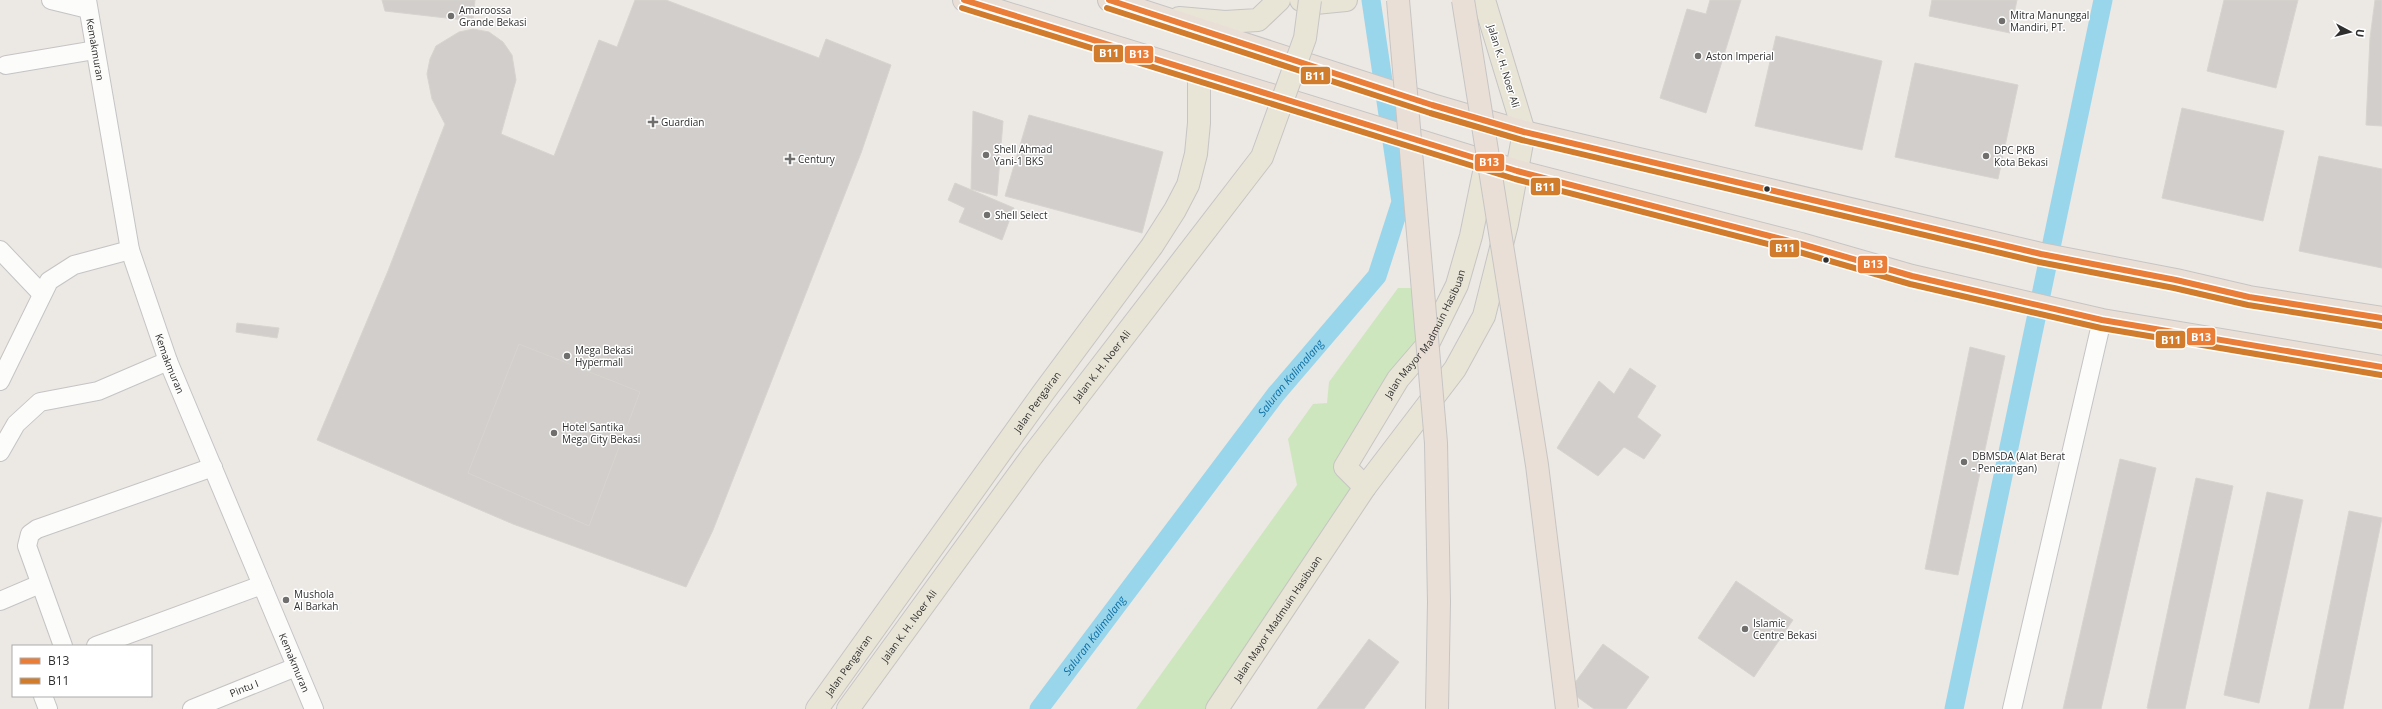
<svg xmlns="http://www.w3.org/2000/svg" width="2382" height="709" viewBox="0 0 2382 709" font-family="'Open Sans',sans-serif">
<style>
.green{fill:#cee6be}
.lines{fill:none;stroke-linecap:round;stroke-linejoin:round}
.canal{stroke:#99d6ec;stroke-width:19}
.building{fill:#d1cecb;stroke:#d7d4d0}
.minor-casing{stroke:#c5c4c5;stroke-width:20}
.major-casing{stroke:#c6c5c4;stroke-width:24}
.highway-casing{stroke:#c6c5c4;stroke-width:24}
.minor{stroke:#fcfcfb;stroke-width:18}
.major{stroke:#e8e4d6;stroke-width:22}
.highway{stroke:#eadfd6;stroke-width:22}
.major-bridge-casing{stroke:#c6c5c4;stroke-width:24;stroke-linecap:butt}
.highway-bridge-casing{stroke:#c6c5c4;stroke-width:24;stroke-linecap:butt}
.major-bridge{stroke:#e8e4d6;stroke-width:22}
.highway-bridge{stroke:#eadfd6;stroke-width:22}
.bus-1-casing{stroke:#fff;stroke-width:9}
.bus-2-casing{stroke:#fff;stroke-width:9}
.bus-1{stroke:#ea7d37;stroke-width:6}
.bus-2{stroke:#d17c2c;stroke-width:6}
.poi-dot{fill:#706f6e;stroke:#fff;stroke-width:1.5}
.bus-dot{fill:#2e2e2e;stroke:#fff;stroke-width:1.5}
.labels{text-anchor:middle;stroke-width:3;stroke-linejoin:round;paint-order:stroke}
.poi-label{font-size:10px;fill:#2e2e2e;stroke:#fff;text-anchor:start}
.street-label{font-size:10px;fill:#2e2e2e;stroke:#fff}
.water-label{font-size:11px;font-style:italic;fill:#0d6fa3;stroke:#fff}
.line-badge{stroke:#fff;stroke-width:1.5}
.badge-label{font-size:11px;text-anchor:middle;font-weight:bold;fill:#fff}
</style>
<rect width="100%" height="100%" fill="#ece8e4"/>
<polygon class="green" points="1398,288 1423,288 1428,344 1345,467 1365,487 1217,709 1136,709 1297,485 1288,439 1313,404 1327,403 1329,382"/>
<g class="lines">
<g class="canal">
<path id="s1" d="M1039 709 1276 394 1377 276 1401 202 1371 0"/>
<polyline points="1954,709 2103,0"/>
</g>
</g>
<g class="building">
<polygon points="382,0 475,0 473,21 385,11"/>
<polygon points="635,0 666,0 819,58 826,39 891,65 861,153 713,530 686,587 513,524 317,440 388,271 445,124 432,99 427,74 430,59 436,46 459,32 473,29 489,32 503,42 512,55 516,80 501,134 554,156 599,40 617,47"/>
<polygon points="1710,0 1741,0 1706,113 1660,98 1687,9 1706,14"/>
<polygon points="1932,0 2017,0 2010,33 1929,16"/>
<polygon points="2224,0 2298,0 2276,88 2207,71"/>
<polygon points="2375,0 2382,0 2382,126 2366,125 2370,38"/>
<polygon points="1776,36 1882,61 1862,150 1755,126"/>
<polygon points="1915,63 2018,85 1998,179 1895,157"/>
<polygon points="2182,108 2284,131 2263,221 2162,198"/>
<polygon points="973,111 1003,121 997,196 971,189"/>
<polygon points="1029,115 1163,152 1142,233 1005,196"/>
<polygon points="2319,156 2382,169 2382,268 2299,251"/>
<polygon points="955,183 1014,208 1002,240 959,222 965,208 948,200"/>
<polygon points="237,323 279,328 277,338 236,332"/>
<polygon points="519,344 640,392 589,526 468,473"/>
<polygon points="1970,347 2005,356 1958,575 1925,569"/>
<polygon points="1630,368 1656,386 1637,417 1661,435 1644,459 1624,447 1598,476 1557,448 1599,381 1614,394"/>
<polygon points="2120,459 2156,468 2101,709 2063,709"/>
<polygon points="2196,478 2233,486 2185,709 2150,709 2147,708"/>
<polygon points="2267,492 2303,500 2259,703 2224,695"/>
<polygon points="2349,511 2382,518 2343,709 2309,709"/>
<polygon points="1736,581 1793,620 1754,677 1698,638"/>
<polygon points="1369,639 1399,662 1364,709 1317,709"/>
<polygon points="1603,644 1649,677 1626,709 1594,709 1569,691"/>
</g>
<g class="lines">
<g class="minor-casing">
<g id="minor">
<polyline points="51,0 88,9"/>
<path id="s2" d="M87 0 130 250 168 361 314 709"/>
<polyline points="6,65 95,50"/>
<polyline points="0,250 41,293"/>
<polyline points="0,381 49,281 74,265 130,250"/>
<polyline points="0,452 16,424 40,402 98,391 168,361"/>
<polyline points="0,601 40,584"/>
<polyline points="63,646 27,546 30,534 37,529 213,467"/>
<polyline points="96,646 262,585"/>
<polyline points="43,696 48,709"/>
<path id="s3" d="M192 709 296 667"/>
<polyline points="2012,709 2102,320"/>
</g>
</g>
<g class="major-casing">
<g id="major">
<polyline points="1301,0 1315,3 1346,0"/>
<polyline points="1179,18 1225,22 1258,20 1279,0"/>
<polyline points="1365,487 1455,369 1484,316 1507,224 1524,132 1484,0"/>
<path id="s4" d="M817 709 1043 393 1152 246 1175 210 1188 185 1196 154 1199 123V73"/>
<path id="s5" d="M848 709 1032 456"/>
<path id="s6" d="M1217 709 1365 487 1345 467 1398 379 1428 344 1457 285 1471 236 1487 158"/>
</g>
</g>
<g class="highway-casing">
<g id="highway">
<polyline points="964,0 1517,171 1801,244 1912,276 2102,320 2382,367"/>
<polyline points="1109,0 1432,105 1524,132 2041,254 2176,280 2249,297 2382,318"/>
</g>
</g>
<use href="#minor" class="minor"/>
<use href="#major" class="major"/>
<use href="#highway" class="highway"/>
<g class="major-bridge-casing">
<g id="major-bridge">
<path id="s7" d="M1032 456 1262 157 1305 38 1310 0"/>
</g>
</g>
<g class="highway-bridge-casing">
<g id="highway-bridge">
<polyline points="1398,0 1436,443 1439,602 1437,709"/>
<polyline points="1463,0 1537,465 1567,709"/>
</g>
</g>
<use href="#major-bridge" class="major-bridge"/>
<use href="#highway-bridge" class="highway-bridge"/>
<g class="bus-1-casing">
<g id="bus-1">
<polyline points="964,0 1517,171 1801,244 1912,276 2102,320 2382,367"/>
<polyline points="1109,0 1432,105 1524,132 2041,254 2176,280 2249,297 2382,318"/>
</g>
</g>
<g class="bus-2-casing">
<g id="bus-2">
<polyline points="962,8 1515,179 1799,252 1910,284 2101,328 2381,375"/>
<polyline points="1107,8 1430,113 1522,140 2039,262 2174,288 2248,305 2381,326"/>
</g>
</g>
<use href="#bus-1" class="bus-1"/>
<use href="#bus-2" class="bus-2"/>
</g>
<g class="poi-dot">
<circle cx="451" cy="16" r="4"/>
<circle cx="2002" cy="21" r="4"/>
<circle cx="1698" cy="56" r="4"/>
<path d="M651 116h4v4h4v4h-4v4h-4v-4h-4v-4h4z"/>
<circle cx="986" cy="155" r="4"/>
<circle cx="1986" cy="156" r="4"/>
<path d="M788 153h4v4h4v4h-4v4h-4v-4h-4v-4h4z"/>
<circle cx="987" cy="215" r="4"/>
<circle cx="567" cy="356" r="4"/>
<circle cx="554" cy="433" r="4"/>
<circle cx="1964" cy="462" r="4"/>
<circle cx="286" cy="600" r="4"/>
<circle cx="1745" cy="629" r="4"/>
</g>
<g class="bus-dot">
<circle cx="1767" cy="189" r="3.5"/>
<circle cx="1826" cy="260" r="3.5"/>
</g>
<g class="labels">
<g class="poi-label">
<text x="459" y="14">Amaroossa<tspan x="459" dy="12">Grande Bekasi</tspan></text>
<text x="2010" y="19">Mitra Manunggal<tspan x="2010" dy="12">Mandiri, PT.</tspan></text>
<text x="1706" y="60">Aston Imperial</text>
<text x="661" y="126">Guardian</text>
<text x="994" y="153">Shell Ahmad<tspan x="994" dy="12">Yani-1 BKS</tspan></text>
<text x="1994" y="154">DPC PKB<tspan x="1994" dy="12">Kota Bekasi</tspan></text>
<text x="798" y="163">Century</text>
<text x="995" y="219">Shell Select</text>
<text x="575" y="354">Mega Bekasi<tspan x="575" dy="12">Hypermall</tspan></text>
<text x="562" y="431">Hotel Santika<tspan x="562" dy="12">Mega City Bekasi</tspan></text>
<text x="1972" y="460">DBMSDA (Alat Berat<tspan x="1972" dy="12">- Penerangan)</tspan></text>
<text x="294" y="598">Mushola<tspan x="294" dy="12">Al Barkah</tspan></text>
<text x="1753" y="627">Islamic<tspan x="1753" dy="12">Centre Bekasi</tspan></text>
</g>
<g class="street-label">
<text dy="4" stroke="none"><textPath href="#s2" startOffset="50">Kemakmuran</textPath></text>
<text transform="translate(1504 66) rotate(73)" y="4">Jalan K. H. Noer Ali</text>
<text dy="4" stroke="none"><textPath href="#s6" startOffset="451">Jalan Mayor Madmuin Hasibuan</textPath></text>
<text dy="4" stroke="none"><textPath href="#s2" startOffset="374">Kemakmuran</textPath></text>
<text dy="4" stroke="none"><textPath href="#s7" startOffset="114">Jalan K. H. Noer Ali</textPath></text>
<text dy="4" stroke="none"><textPath href="#s4" startOffset="378">Jalan Pengairan</textPath></text>
<text dy="4" stroke="none"><textPath href="#s6" startOffset="109">Jalan Mayor Madmuin Hasibuan</textPath></text>
<text dy="4" stroke="none"><textPath href="#s5" startOffset="103">Jalan K. H. Noer Ali</textPath></text>
<text dy="4" stroke="none"><textPath href="#s2" startOffset="698">Kemakmuran</textPath></text>
<text dy="4" stroke="none"><textPath href="#s4" startOffset="54">Jalan Pengairan</textPath></text>
<text dy="4" stroke="none"><textPath href="#s3" startOffset="56">Pintu I</textPath></text>
</g>
<g class="water-label">
<text dy="4" stroke="none"><textPath href="#s1" startOffset="416">Saluran Kalimalang</textPath></text>
<text dy="4" stroke="none"><textPath href="#s1" startOffset="92">Saluran Kalimalang</textPath></text>
</g>
</g>
<g class="line-badge">
<rect x="1093" y="44" width="31" height="19" rx="4" fill="#d17c2c"/>
<rect x="1124" y="45" width="30" height="19" rx="4" fill="#ea7d37"/>
<rect x="1300" y="66" width="31" height="19" rx="4" fill="#d17c2c"/>
<rect x="1474" y="153" width="31" height="19" rx="4" fill="#ea7d37"/>
<rect x="1530" y="177" width="31" height="19" rx="4" fill="#d17c2c"/>
<rect x="1769" y="239" width="31" height="19" rx="4" fill="#d17c2c"/>
<rect x="1857" y="255" width="31" height="19" rx="4" fill="#ea7d37"/>
<rect x="2186" y="327" width="30" height="19" rx="4" fill="#ea7d37"/>
<rect x="2155" y="330" width="31" height="19" rx="4" fill="#d17c2c"/>
</g>
<g class="badge-label">
<text x="1109" y="57">B11</text>
<text x="1139" y="58">B13</text>
<text x="1315" y="80">B11</text>
<text x="1489" y="166">B13</text>
<text x="1545" y="191">B11</text>
<text x="1785" y="252">B11</text>
<text x="1873" y="268">B13</text>
<text x="2201" y="341">B13</text>
<text x="2171" y="344">B11</text>
</g>
<rect x="12" y="645" width="140" height="52" fill="#ffffff" stroke="#ababab"/>
<rect x="20" y="658" width="20" height="6" fill="#ea7d37" stroke="#ababab"/>
<text x="48" y="665" font-size="12" fill="#2e2e2e">B13</text>
<rect x="20" y="678" width="20" height="6" fill="#d17c2c" stroke="#ababab"/>
<text x="48" y="685" font-size="12" fill="#2e2e2e">B11</text>
<g transform="translate(2350 32) rotate(97)" stroke="#ffffff" stroke-width="3" paint-order="stroke">
<path d="M0-3L7 15L0 10L-7 15Z" fill="#2e2e2e"/>
<text y="-6" font-size="11" font-weight="bold" text-anchor="middle" fill="#2e2e2e">U</text>
</g>
</svg>
